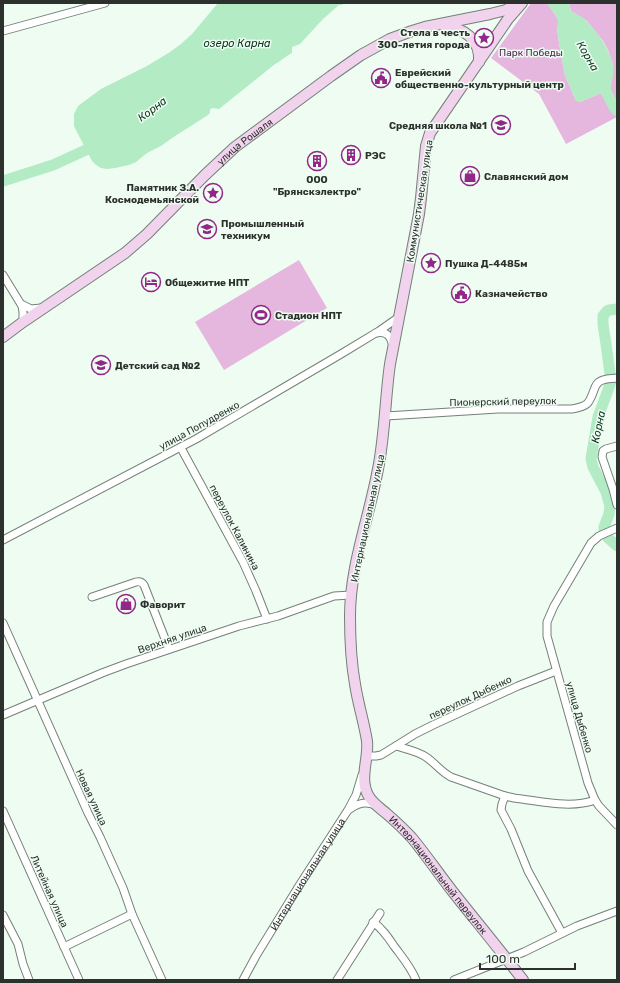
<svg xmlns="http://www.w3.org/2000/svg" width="620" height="983" viewBox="0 0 620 983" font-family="Rubik,sans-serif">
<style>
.green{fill:#e6b7de}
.water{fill:#b2ebc4}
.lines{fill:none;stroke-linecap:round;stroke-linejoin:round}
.river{stroke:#b2ebc4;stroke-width:11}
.street-casing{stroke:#748077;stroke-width:9}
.secondary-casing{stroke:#748077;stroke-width:12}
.street{stroke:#fff;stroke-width:7}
.secondary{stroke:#f2d3ee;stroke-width:10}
.labels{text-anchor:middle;stroke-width:3;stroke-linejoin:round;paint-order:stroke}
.poi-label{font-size:10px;font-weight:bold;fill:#2c312e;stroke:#eefcf2;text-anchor:start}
.park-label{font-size:10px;fill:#51184b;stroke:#eefcf2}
.street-label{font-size:10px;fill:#2c312e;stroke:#eefcf2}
.water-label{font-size:11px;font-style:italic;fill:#0a361e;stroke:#eefcf2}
</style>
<rect width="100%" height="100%" fill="#eefcf2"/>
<g class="green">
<polygon points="531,3 547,3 556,16 559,21 557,29 560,49 565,75 576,101 580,102 599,94 602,94 611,89 611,85 613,65 608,50 603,41 587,21 571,11 569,3 617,3 617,117 566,144 539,94 491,58"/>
<polygon points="299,260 327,308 224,370 195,322"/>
</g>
<g class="water">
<path d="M218 3H344L342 5H339L323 19 300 44 292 47V53C286 56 281 61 275 64L219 109 212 108 210 110V113L208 115 172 138 161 146 147 153 136 162 129 165 115 168 107 169 101 168 96 165 92 161 79 136 74 126V114L78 106 101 89 147 66 170 52 181 44 192 34Z"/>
<path d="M547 3H569L571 11C574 13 578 15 582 17 594 27 612 51 613 67 614 75 611 82 611 89L602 94H599L580 102H578L576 101 565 75 560 49 557 29 558 21 556 16Z"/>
</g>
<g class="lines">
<g class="river">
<polyline points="600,80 614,107 617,111"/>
<polyline points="3,181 53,165 99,144"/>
<polyline points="617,309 609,310 607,311 603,316 603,324 607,351 611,381 608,390 598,417 591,459 593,467 606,492 610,506 609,514 604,527 604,531 608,538 617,546"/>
</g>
<g class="street-casing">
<g id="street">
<polyline points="3,31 105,3"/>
<polyline points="3,275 22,306 23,312 23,322"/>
<polyline points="21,304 31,309 41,308"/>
<path d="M376 333C387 331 391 336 393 347"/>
<path d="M386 416 498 409H572C588 406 589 404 594 390 595 387 596 384 599 382 604 378 611 379 617 378"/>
<polyline points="617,446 606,449 603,451 602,457 613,489 617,505"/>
<polyline points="181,448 243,562 256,591 267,619"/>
<polyline points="617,528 599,536 591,543 554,606 547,622 547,636 588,783 595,800 599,806 617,825"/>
<polyline points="3,540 196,439 341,354 379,331 399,317"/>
<path d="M92 597 136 582C140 581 142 582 144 585L169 649"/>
<polyline points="3,623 88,813 100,837 123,888 132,914 162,980"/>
<polyline points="3,715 102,673 126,664 239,626 278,616 334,596 351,595"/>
<path d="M396 746C406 749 417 751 426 757 435 763 441 772 451 777L505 796 514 798C541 801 570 809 595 800"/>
<polyline points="367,756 376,756 381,755 386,752 415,734 433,725 518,686 556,671"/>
<polyline points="505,796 502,804 501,810 511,829 528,871 562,933"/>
<path d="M350 809C358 803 366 801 375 805"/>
<polyline points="3,811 79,980"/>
<polyline points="3,915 18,944 23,964 29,980"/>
<path d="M373 922C382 928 388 937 394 946 402 957 411 967 416 980"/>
<polyline points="64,947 132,914"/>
<path id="s1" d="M243 980 256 956 297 889 348 810 356 795 362 775"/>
<polyline points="337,980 380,913"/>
<polyline points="454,980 524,952 577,926 617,911"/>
</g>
</g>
<g class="secondary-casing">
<g id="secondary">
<path id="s2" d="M522 3 508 19 430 133 426 146 421 198 419 214 390 364C385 399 385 434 378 469 369 518 350 566 350 616 350 639 351 662 355 684 358 704 364 722 367 741 369 759 359 778 368 795 372 803 380 808 387 814 395 821 404 829 412 838 426 855 439 874 453 892 476 921 500 950 523 980"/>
<path d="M443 25C463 28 481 39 479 62"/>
<path id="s3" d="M3 337 23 322 125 253 147 234 205 175 235 147 331 76 361 55 390 39 412 31 425 27 490 14 506 10 517 4"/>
</g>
</g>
<use href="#street" class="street"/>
<use href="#secondary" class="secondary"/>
</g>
<defs>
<g id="sight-ring" transform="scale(1)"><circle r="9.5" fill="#eefcf2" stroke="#932789" stroke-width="1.5"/><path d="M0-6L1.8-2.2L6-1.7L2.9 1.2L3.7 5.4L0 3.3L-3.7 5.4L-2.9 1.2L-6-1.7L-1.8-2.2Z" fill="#932789"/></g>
<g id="civic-ring" transform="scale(1)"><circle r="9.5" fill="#eefcf2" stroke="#932789" stroke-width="1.5"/><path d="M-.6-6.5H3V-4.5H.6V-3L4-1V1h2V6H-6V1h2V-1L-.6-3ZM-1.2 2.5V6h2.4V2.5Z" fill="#932789"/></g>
<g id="school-ring" transform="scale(1)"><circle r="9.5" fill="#eefcf2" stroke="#932789" stroke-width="1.5"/><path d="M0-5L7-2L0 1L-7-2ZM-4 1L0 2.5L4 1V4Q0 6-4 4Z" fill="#932789"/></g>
<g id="building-ring" transform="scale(1)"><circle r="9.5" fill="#eefcf2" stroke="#932789" stroke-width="1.5"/><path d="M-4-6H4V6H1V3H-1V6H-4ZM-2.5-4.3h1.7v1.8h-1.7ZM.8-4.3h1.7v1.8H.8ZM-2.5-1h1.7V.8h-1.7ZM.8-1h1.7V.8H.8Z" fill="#932789"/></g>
<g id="shop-ring" transform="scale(1)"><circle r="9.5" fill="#eefcf2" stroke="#932789" stroke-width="1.5"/><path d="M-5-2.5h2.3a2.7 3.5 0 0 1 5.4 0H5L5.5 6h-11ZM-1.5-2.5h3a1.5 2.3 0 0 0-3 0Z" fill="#932789"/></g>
<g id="university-ring" transform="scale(1)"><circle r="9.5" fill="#eefcf2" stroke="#932789" stroke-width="1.5"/><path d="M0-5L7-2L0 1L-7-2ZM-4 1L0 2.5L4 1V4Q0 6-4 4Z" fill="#932789"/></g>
<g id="hotel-ring" transform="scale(1)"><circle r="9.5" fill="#eefcf2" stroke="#932789" stroke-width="1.5"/><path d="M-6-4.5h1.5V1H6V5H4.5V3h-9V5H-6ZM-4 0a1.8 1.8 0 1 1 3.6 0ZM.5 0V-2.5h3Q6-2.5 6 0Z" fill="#932789"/></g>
<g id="stadium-ring" transform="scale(1)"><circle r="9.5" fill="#eefcf2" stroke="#932789" stroke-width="1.5"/><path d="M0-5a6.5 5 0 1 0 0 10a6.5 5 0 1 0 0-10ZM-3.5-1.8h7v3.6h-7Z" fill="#932789"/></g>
</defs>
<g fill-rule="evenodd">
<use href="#sight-ring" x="484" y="38"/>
<use href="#civic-ring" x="381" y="78"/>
<use href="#school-ring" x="501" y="125"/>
<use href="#building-ring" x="351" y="155"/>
<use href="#building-ring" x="317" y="161"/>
<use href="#shop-ring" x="470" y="176"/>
<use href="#sight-ring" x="213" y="193"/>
<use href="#university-ring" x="207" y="229"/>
<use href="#sight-ring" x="431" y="263"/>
<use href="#hotel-ring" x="151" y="282"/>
<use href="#civic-ring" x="461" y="293"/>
<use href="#stadium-ring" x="261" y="315"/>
<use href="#school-ring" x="101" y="365"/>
<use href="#shop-ring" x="126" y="604"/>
</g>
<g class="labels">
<g class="poi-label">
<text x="470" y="36" text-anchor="end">Стела в честь<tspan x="470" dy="12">300-летия города</tspan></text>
<text x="395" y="76">Еврейский<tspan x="395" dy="12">общественно-культурный центр</tspan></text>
<text x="487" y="129" text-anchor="end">Средняя школа №1</text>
<text x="365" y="159">РЭС</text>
<text x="484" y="180">Славянский дом</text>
<text x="317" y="183" text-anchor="middle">ООО<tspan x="317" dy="12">"Брянскэлектро"</tspan></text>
<text x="199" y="191" text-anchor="end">Памятник З.А.<tspan x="199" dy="12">Космодемьянской</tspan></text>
<text x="221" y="227">Промышленный<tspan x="221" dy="12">техникум</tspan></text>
<text x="445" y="267">Пушка Д-4485м</text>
<text x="165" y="286">Общежитие НПТ</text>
<text x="475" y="297">Казначейство</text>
<text x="275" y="319">Стадион НПТ</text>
<text x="115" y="369">Детский сад №2</text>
<text x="140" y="608">Фаворит</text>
</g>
<g class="park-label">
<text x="531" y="56">Парк Победы</text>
</g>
<g class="street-label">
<text dy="4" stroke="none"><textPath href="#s3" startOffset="312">улица Рошаля</textPath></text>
<text transform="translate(419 201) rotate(-81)" y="4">Коммунистическая улица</text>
<text transform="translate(503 401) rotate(-1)" y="4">Пионерский переулок</text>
<text transform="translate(199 425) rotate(-29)" y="4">улица Попудренко</text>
<text transform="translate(367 518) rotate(-78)" y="4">Интернациональная улица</text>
<text transform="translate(235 527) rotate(62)" y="4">переулок Калинина</text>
<text transform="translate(172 638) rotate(-19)" y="4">Верхняя улица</text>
<text transform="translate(470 697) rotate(-25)" y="4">переулок Дыбенко</text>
<text transform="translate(580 717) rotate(74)" y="4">улица Дыбенко</text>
<text transform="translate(92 797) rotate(65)" y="4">Новая улица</text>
<text dy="4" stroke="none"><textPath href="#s1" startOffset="124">Интернациональная улица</textPath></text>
<text dy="4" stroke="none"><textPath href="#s2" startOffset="938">Интернациональный переулок</textPath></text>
<text transform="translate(50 891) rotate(66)" y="4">Литейная улица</text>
</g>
<g class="water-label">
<text x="237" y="47">озеро Карна</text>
<text transform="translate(588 56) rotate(60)" y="4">Корна</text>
<text transform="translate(152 109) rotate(-37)" y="4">Корна</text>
<text transform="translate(598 427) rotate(-78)" y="4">Корна</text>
</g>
</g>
<rect width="620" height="983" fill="none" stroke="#2c312e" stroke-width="8"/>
<path d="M480 963v6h95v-6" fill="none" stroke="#2c312e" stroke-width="2"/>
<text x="486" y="963" font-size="12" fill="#2c312e" stroke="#eefcf2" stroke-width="3" paint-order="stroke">100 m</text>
</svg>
